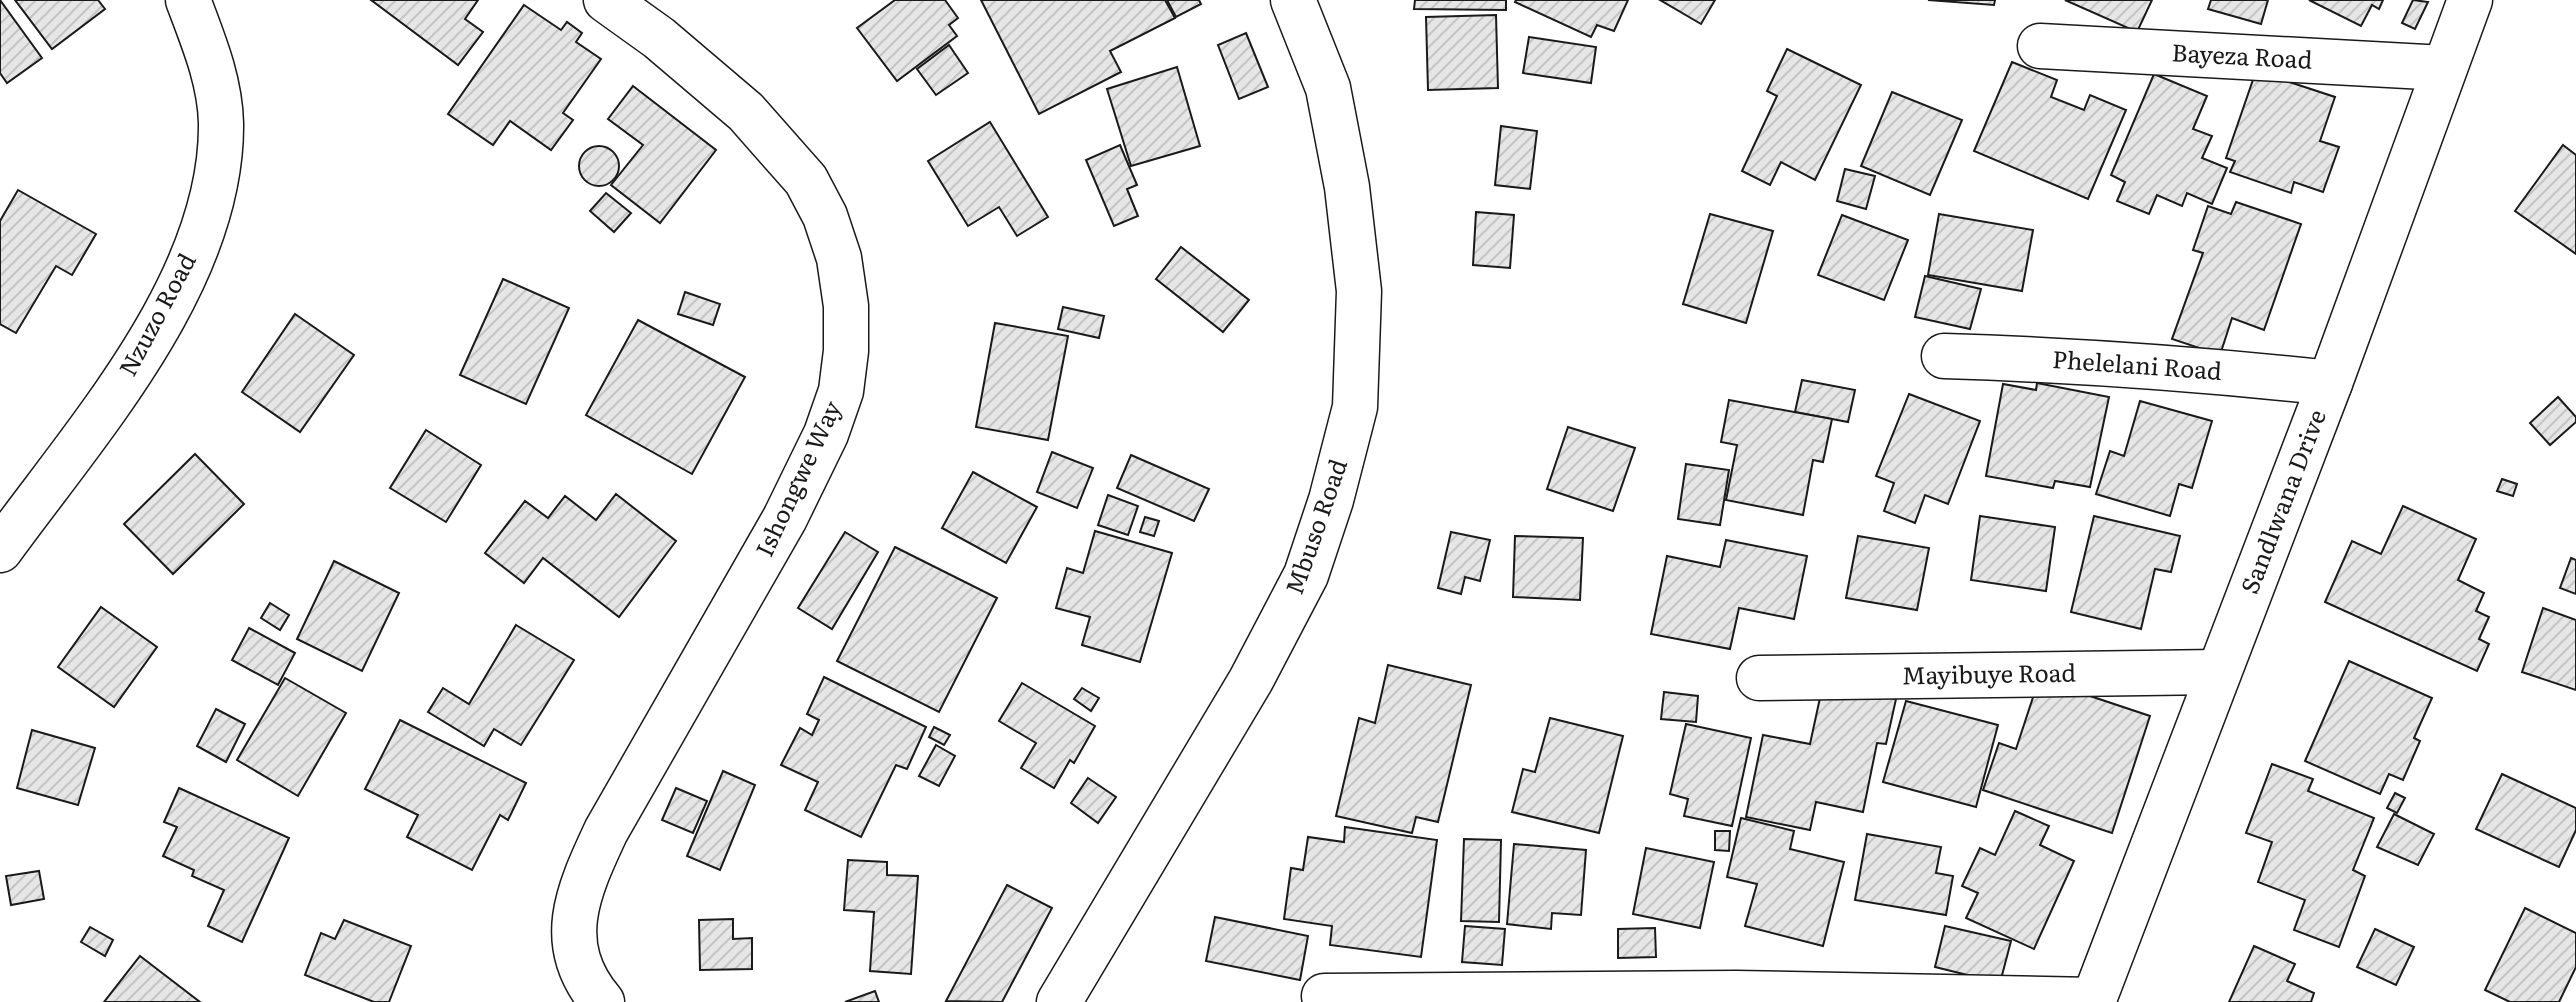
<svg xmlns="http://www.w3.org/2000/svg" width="2576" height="1002" viewBox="0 0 2576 1002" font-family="Literata,serif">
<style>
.building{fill:url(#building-hatch);stroke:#1a1a1a;stroke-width:2}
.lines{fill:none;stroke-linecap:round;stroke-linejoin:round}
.street-casing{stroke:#1a1a1a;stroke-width:47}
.street{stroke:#fff;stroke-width:44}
.labels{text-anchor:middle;stroke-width:6;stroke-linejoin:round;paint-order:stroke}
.street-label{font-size:24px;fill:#1a1a1a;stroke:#fff}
</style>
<defs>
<pattern id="building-hatch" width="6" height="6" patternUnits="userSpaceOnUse" patternTransform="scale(2)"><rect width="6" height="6" fill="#e6e6e6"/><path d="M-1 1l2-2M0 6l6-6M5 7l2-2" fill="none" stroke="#c5c5c5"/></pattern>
</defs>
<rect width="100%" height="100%" fill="#fff"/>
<g class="building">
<polygon points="0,0 42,58 7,83 0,73"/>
<polygon points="15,0 98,0 105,9 52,49"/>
<polygon points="371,0 478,0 465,19 483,32 458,65"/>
<polygon points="895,0 945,0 958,18 949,25 957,36 897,81 857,28"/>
<polygon points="981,0 1165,0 1175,18 1110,51 1121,72 1039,114"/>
<polygon points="1167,0 1199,0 1201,4 1176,17"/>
<polygon points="1415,0 1506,0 1506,10 1414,9"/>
<polygon points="1516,0 1628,0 1614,31 1597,25 1591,37 1515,2"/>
<polygon points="1660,0 1715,0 1701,24"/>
<polygon points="1928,0 1995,0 1994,5"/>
<polygon points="2065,0 2152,0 2137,32"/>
<polygon points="2211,0 2268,0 2261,24 2208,9"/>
<polygon points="2309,0 2383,0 2379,9 2372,5 2361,26"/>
<polygon points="2413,0 2428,2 2415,29 2402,23"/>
<polygon points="524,5 561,30 567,22 582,33 576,42 601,59 563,113 573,120 551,150 510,121 493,145 448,114"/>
<polygon points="1496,15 1498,88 1428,90 1426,17"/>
<polygon points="1246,33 1268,87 1239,99 1218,45"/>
<polygon points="1529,37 1596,47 1591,83 1523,73"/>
<polygon points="949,45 968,73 936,95 917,69"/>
<polygon points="1787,49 1861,85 1815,180 1781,162 1770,185 1742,171 1777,96 1767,91"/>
<polygon points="2012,62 2057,80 2051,97 2084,110 2090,95 2126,110 2088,199 1974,151"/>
<polygon points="1177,67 1200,146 1131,166 1107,89"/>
<polygon points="2256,71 2335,97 2320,141 2339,147 2323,192 2294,182 2291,193 2230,172 2235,161 2226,158"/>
<polygon points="2154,74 2207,96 2193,129 2212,136 2202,158 2227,168 2212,204 2187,193 2182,206 2157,195 2149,214 2117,201 2125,182 2111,175"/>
<polygon points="633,86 716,150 660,223 611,185 643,145 608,119"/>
<polygon points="1892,92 1962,120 1930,195 1861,166"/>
<polygon points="990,122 1048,217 1017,236 999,207 968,226 928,161"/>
<polygon points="1501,126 1537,131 1530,189 1495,185"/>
<polygon points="1120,145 1137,185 1127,189 1138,216 1114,226 1086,160"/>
<polygon points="2563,145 2576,155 2576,254 2515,211"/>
<circle cx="599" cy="166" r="20"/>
<polygon points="1845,169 1875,176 1866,209 1837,201"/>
<polygon points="18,190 96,234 72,275 56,266 16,333 0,324 0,221"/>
<polygon points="606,193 631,213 614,232 590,211"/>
<polygon points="2236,202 2301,224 2264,330 2232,318 2220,355 2172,339 2203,253 2193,250 2208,206 2231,214"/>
<polygon points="1476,212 1514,215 1510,268 1473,265"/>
<polygon points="1710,214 1773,231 1746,323 1683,304"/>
<polygon points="1939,214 2033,230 2022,291 1928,275"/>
<polygon points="1842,215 1908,240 1884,300 1818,275"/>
<polygon points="1181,247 1249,300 1223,332 1156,279"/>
<polygon points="1925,276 1981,289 1970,329 1915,317"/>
<polygon points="503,279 569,308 526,404 460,375"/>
<polygon points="685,292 720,304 713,325 678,314"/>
<polygon points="1063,307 1104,316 1099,338 1058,329"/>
<polygon points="295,314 354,355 300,432 242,392"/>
<polygon points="638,320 745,377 692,474 586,415"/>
<polygon points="995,323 1068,336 1048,440 976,427"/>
<polygon points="1802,380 1855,390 1848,422 1795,412"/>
<polygon points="2037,383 2109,397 2090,487 2055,481 2053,488 1986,476 2003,384 2036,390"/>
<polygon points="1909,394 1980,421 1948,504 1925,495 1915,523 1884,511 1894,483 1876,476"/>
<polygon points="2558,397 2576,417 2576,422 2550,445 2530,423"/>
<polygon points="1729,400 1832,419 1823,462 1813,460 1803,515 1726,500 1737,445 1721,442"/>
<polygon points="2140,401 2212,421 2192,488 2179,484 2170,516 2096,494 2110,451 2124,456"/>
<polygon points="1568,427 1635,448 1613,511 1547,489"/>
<polygon points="426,430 481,465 446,522 390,488"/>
<polygon points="1052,452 1093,468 1077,508 1037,492"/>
<polygon points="195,454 244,504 173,574 124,524"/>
<polygon points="1131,455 1209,489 1194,521 1117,488"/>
<polygon points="1686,464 1729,470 1720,525 1678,519"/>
<polygon points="973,472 1037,507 1006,563 942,528"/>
<polygon points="2502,479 2517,484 2513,496 2497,491"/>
<polygon points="616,494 676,541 619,617 543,558 524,583 485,553 525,501 548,518 565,496 596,520"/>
<polygon points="1108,495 1138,506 1128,535 1098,525"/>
<polygon points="2403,506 2476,539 2458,580 2484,593 2476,611 2489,617 2479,639 2489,644 2477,671 2325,602 2352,541 2381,554"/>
<polygon points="1980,516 2055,527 2046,591 1971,580"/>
<polygon points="2094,516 2180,536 2171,572 2155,569 2141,629 2071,612"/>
<polygon points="1145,517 1159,521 1154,536 1140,532"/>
<polygon points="1095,531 1172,553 1140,662 1082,645 1090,617 1056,608 1067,568 1083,573"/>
<polygon points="845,532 878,552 832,629 798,608"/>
<polygon points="1451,532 1490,540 1480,581 1465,577 1461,594 1438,588"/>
<polygon points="1515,536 1583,538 1580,600 1513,597"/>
<polygon points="1858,536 1929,548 1917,610 1846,598"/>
<polygon points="1726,540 1807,556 1794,619 1739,608 1730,649 1651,634 1667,556 1720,567"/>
<polygon points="895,547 997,598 939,712 837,661"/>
<polygon points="2571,558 2576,560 2576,594 2560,588"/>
<polygon points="334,561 399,593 362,671 297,639"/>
<polygon points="270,603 289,615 280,630 261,618"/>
<polygon points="101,607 157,647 114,707 58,667"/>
<polygon points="2543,608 2576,620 2576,690 2522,672"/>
<polygon points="516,625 574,660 521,745 494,729 484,746 428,712 443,688 469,704"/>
<polygon points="249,628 295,653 278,685 232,660"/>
<polygon points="2349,661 2432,698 2414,738 2420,741 2403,780 2389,774 2380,794 2305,761"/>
<polygon points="1388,665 1471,685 1438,822 1416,817 1412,833 1336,816 1359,718 1375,723"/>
<polygon points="824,677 926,727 907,769 896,765 861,837 805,810 818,782 781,765 800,728 812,735 819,720 807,714"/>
<polygon points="285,678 346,713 298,796 237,760"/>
<polygon points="2039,679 2150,716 2112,833 1983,790 1999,743 2016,749"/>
<polygon points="1022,683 1095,726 1074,763 1070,760 1054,788 1021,768 1036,743 999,721"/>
<polygon points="1823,684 1896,699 1886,744 1877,743 1863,812 1816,802 1810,830 1746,817 1763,735 1810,744"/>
<polygon points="1082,688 1099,698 1091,711 1074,699"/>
<polygon points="1664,692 1698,696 1696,722 1661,719"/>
<polygon points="1906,701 1998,725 1976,807 1883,782"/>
<polygon points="216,709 245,724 226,762 197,746"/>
<polygon points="1550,718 1623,736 1599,833 1512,812 1523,769 1535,772"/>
<polygon points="400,720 526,783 508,820 500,815 472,870 407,837 418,815 365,789"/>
<polygon points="1686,724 1751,738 1732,826 1684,816 1688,799 1670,794"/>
<polygon points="934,727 950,735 944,745 929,737"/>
<polygon points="32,730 95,748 78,805 17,788"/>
<polygon points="936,745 955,756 939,786 919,776"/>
<polygon points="2272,764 2313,779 2308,791 2374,818 2353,870 2365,876 2339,947 2294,930 2305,900 2258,882 2272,842 2246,833"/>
<polygon points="723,771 755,785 720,870 687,856"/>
<polygon points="2502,774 2576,808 2576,830 2559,867 2476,829"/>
<polygon points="1088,778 1116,797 1098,823 1071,803"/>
<polygon points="179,788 289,838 242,942 208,926 224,890 192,876 194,870 163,856 177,827 164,822"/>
<polygon points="676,788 707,801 693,833 662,820"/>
<polygon points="2395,793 2405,798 2397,813 2387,808"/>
<polygon points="2015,811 2049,826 2040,845 2074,861 2034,949 1966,918 1978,893 1962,886 1980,848 1995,855"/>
<polygon points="2394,814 2434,834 2418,865 2377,847"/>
<polygon points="1741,818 1794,831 1790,849 1844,862 1823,946 1745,926 1757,884 1727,877"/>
<polygon points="1345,827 1437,840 1421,957 1330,945 1332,926 1284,919 1291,868 1303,870 1308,837 1344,842"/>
<polygon points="1715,831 1730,831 1729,851 1715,850"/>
<polygon points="1867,834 1941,847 1936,873 1953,876 1946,915 1855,900"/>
<polygon points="1464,839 1501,840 1499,922 1461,921"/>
<polygon points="1514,844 1586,850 1581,915 1552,913 1551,929 1507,924"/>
<polygon points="1646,848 1714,862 1700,928 1633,914"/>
<polygon points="848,860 887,862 887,875 918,876 911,974 870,971 874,912 844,910"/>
<polygon points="39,871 44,899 11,905 6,876"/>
<polygon points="1007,885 1052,908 1002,1002 946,1001"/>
<polygon points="2525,908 2576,933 2576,967 2559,1002 2510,1002 2485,990"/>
<polygon points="1215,917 1308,936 1300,980 1206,961"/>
<polygon points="733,919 733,939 752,938 752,969 700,970 699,920"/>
<polygon points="344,920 411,946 389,1002 374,1002 305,975 321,933 335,939"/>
<polygon points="1465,926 1505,929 1502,965 1462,962"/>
<polygon points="1945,926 2011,941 2000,983 1935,967"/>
<polygon points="90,927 113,940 105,956 81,942"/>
<polygon points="1655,928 1656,957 1618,958 1618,929"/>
<polygon points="2375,929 2414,947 2396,985 2357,967"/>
<polygon points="2254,946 2295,964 2287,981 2314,993 2311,1002 2229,1002"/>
<polygon points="140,956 200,1002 104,1002"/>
<polygon points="875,991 879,1002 845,1002"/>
</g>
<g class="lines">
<g class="street-casing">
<g id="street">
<polyline points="2040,46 2444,68"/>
<path d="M1944 356C2073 360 2201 369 2330 383"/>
<path d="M0 550C87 430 223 280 221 123 220 80 203 40 188 0"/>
<polyline points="1759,678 2218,672"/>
<polyline points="1324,996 1735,993 2094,1000"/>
<path d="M602 1002C553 944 578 891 606 831L785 518 826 434 841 391 846 351V306L839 258 825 216 806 180 746 112 659 38 606 0"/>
<polyline points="1059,1002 1251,680 1306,575 1331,500 1355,407 1359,291 1347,187 1328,88 1293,0"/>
<polyline points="2093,1002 2330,383 2470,0"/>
</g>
</g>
<use href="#street" class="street"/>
</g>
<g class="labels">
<g class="street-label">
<text transform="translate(2242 57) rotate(3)" y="8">Bayeza Road</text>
<text transform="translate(158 315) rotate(-62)" y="8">Nzuzo Road</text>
<text transform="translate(2137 366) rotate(4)" y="8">Phelelani Road</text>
<text transform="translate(799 479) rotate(-65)" y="8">Ishongwe Way</text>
<text transform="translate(2284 502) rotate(-69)" y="8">Sandlwana Drive</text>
<text transform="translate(1317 527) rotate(-71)" y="8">Mbuso Road</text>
<text transform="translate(1989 675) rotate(-1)" y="8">Mayibuye Road</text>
</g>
</g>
</svg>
